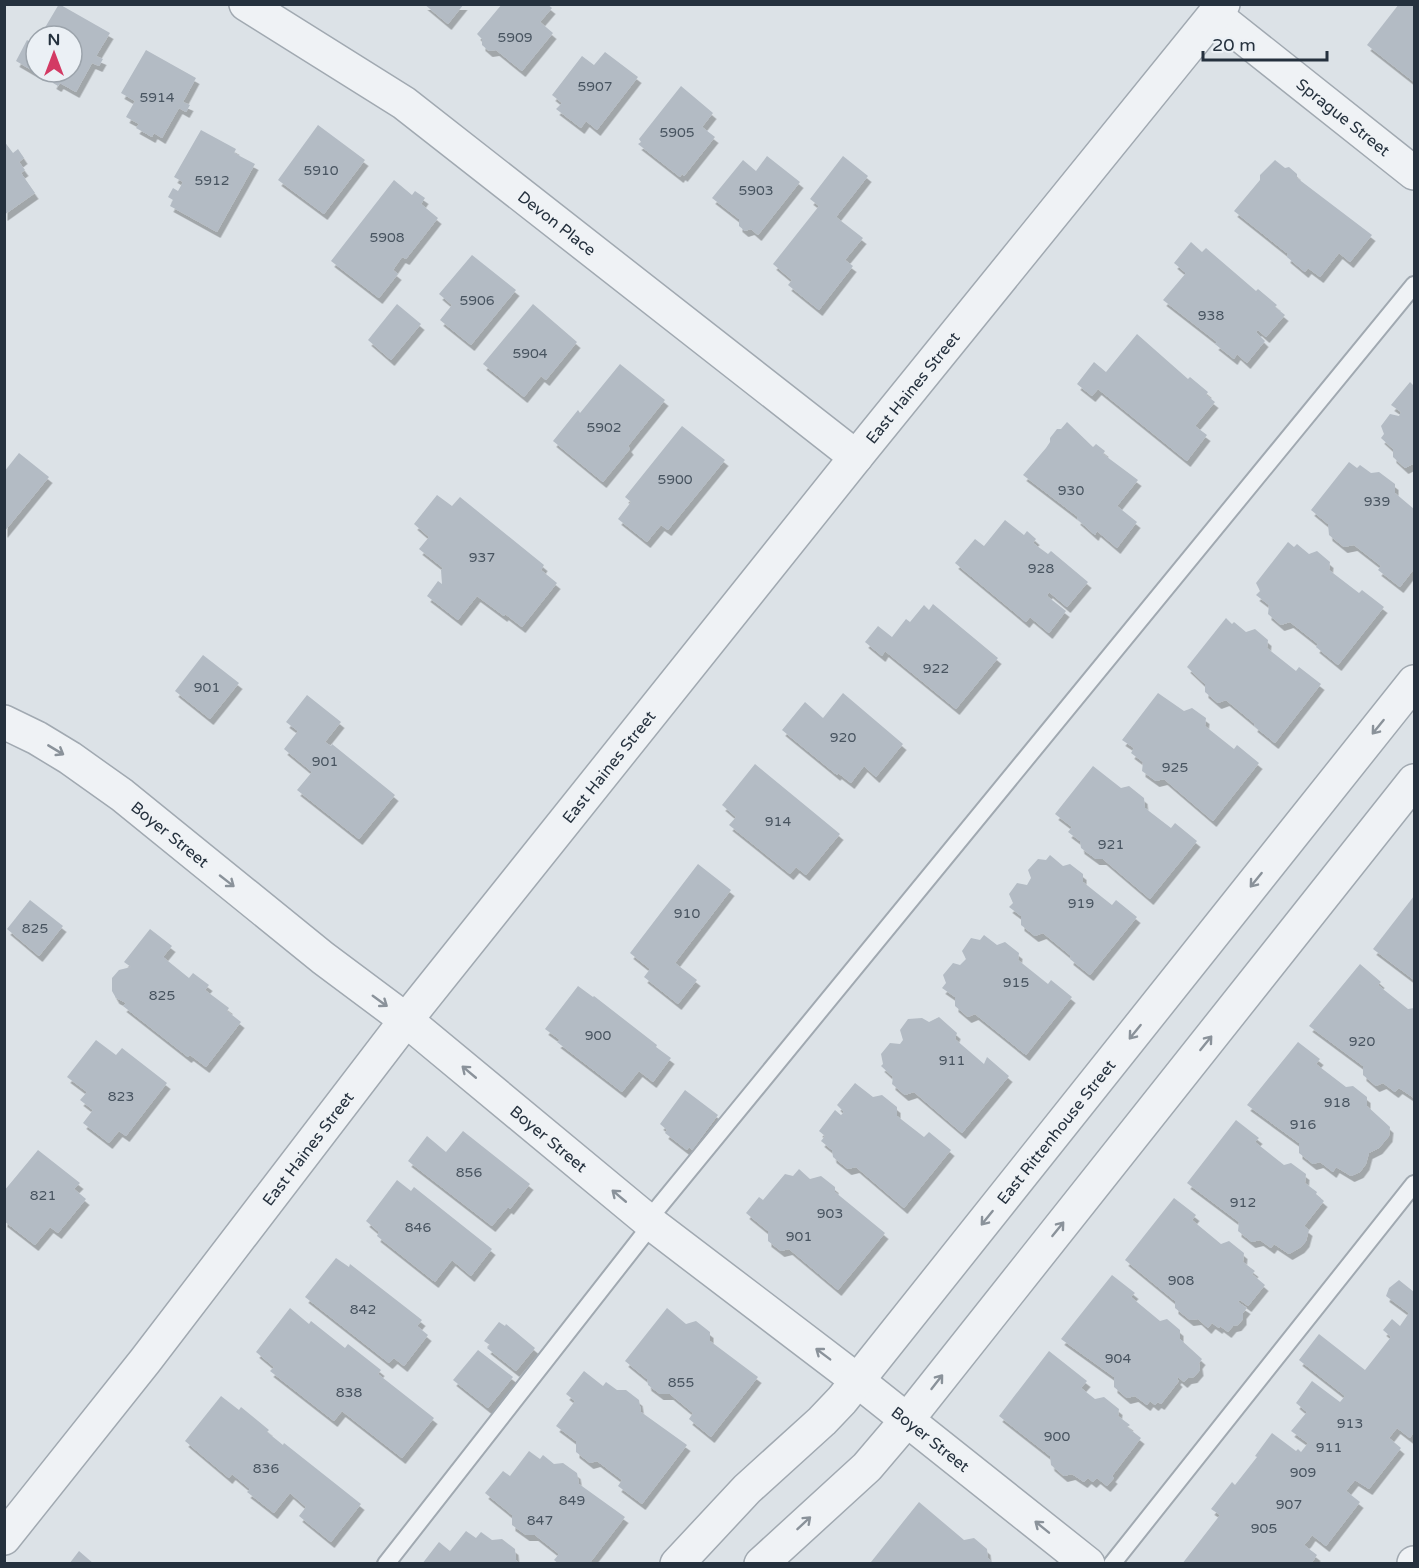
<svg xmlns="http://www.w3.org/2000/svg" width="1419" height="1568" viewBox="0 0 1419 1568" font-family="'Varela Round',sans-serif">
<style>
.building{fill:#b3bbc4;filter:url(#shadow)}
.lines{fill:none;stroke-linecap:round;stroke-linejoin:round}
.lane-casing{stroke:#a1a9b1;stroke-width:20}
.street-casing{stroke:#a1a9b1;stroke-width:36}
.lane{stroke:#eff2f5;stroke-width:16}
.street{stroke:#eff2f5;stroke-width:33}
.oneway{stroke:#8a929a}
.labels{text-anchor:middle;stroke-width:6;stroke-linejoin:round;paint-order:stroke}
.number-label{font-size:14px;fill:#485460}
.street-label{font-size:16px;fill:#25313e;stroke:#ebf0f5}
</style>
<defs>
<filter id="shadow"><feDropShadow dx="3.5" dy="6" stdDeviation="0" flood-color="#0004"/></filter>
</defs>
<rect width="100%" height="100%" fill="#dce2e7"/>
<g class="building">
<polygon points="59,4 110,33 96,56 103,59 99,66 92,63 76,92 60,83 58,86 53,83 55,79 42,72 72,72 72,36 40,36"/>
<polygon points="424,4 464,4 448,24"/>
<polygon points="502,4 547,4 552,8 540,22 553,33 522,71 496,50 489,51 482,45 482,39 477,34"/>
<polygon points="1399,4 1414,4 1414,82 1367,45"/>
<polygon points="27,40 36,45 36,72 41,72 40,75 16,61"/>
<polygon points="146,50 196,78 183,102 190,105 186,112 179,108 162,138 154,133 152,137 136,128 139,124 126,117 135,101 121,93"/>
<polygon points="605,52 638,77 597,130 586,121 581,128 556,109 562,103 552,95 582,56 594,65"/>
<polygon points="681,86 713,113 702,127 715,137 684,176 682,174 680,177 638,144 641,142 639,139"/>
<polygon points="318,125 365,160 324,214 278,180"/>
<polygon points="201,130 236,149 234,153 255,164 217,232 170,206 173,200 168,197 173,188 178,191 183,182 174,177"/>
<polygon points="4,141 13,153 18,149 24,158 19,162 25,170 21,173 35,193 4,215"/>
<polygon points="767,156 800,182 758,235 751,229 745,231 739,226 739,219 712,198 743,160 756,171"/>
<polygon points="843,156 868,176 836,217 863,238 845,260 853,266 819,310 788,285 792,280 773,264 819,206 810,199"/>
<polygon points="1275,160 1285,168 1289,167 1297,174 1297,178 1372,235 1350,262 1339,253 1320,277 1308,268 1305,272 1287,257 1288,254 1234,211 1260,180 1260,175"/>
<polygon points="394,180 412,195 415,191 425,198 421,204 438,218 406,259 402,257 393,270 398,274 379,298 331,261"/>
<polygon points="1191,242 1202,252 1206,248 1256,291 1258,289 1277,305 1275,307 1285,315 1266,337 1258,330 1256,332 1265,341 1247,363 1237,354 1234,359 1215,344 1217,342 1163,300 1186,273 1174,263"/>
<polygon points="472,255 516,290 471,345 440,320 452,305 439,294"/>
<polygon points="397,304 421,324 391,360 368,340"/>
<polygon points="533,304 577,342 546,380 541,376 524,397 483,364"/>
<polygon points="1137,334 1188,379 1190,377 1208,392 1206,395 1215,402 1195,426 1207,435 1187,461 1098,389 1092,396 1077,384 1094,362 1106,372"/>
<polygon points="620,364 665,400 628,446 630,449 603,482 553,441 578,410 580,413"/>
<polygon points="1410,382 1414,386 1414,466 1413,464 1405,468 1393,457 1393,449 1381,438 1384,434 1381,426 1390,414 1399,416 1401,412 1391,405"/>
<polygon points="1067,422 1093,447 1096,444 1105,451 1103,454 1138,480 1117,506 1137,522 1117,548 1097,531 1095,535 1077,519 1078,517 1023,475 1046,448 1050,442 1050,438 1057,429 1061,429"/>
<polygon points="682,426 725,460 668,530 661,525 647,542 618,519 631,502 625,497"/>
<polygon points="19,453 49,477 4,532 4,472"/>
<polygon points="1349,462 1357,468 1360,465 1371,473 1379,472 1395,484 1395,493 1414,509 1414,569 1400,587 1378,570 1381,566 1354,545 1344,547 1329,535 1328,524 1311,510"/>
<polygon points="437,495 452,506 460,497 544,565 541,570 557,583 522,627 505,614 504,616 477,596 458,620 427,596 438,581 442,584 441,570 443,568 419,549 429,537 414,524"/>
<polygon points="1005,520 1024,535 1027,531 1036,539 1033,543 1048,554 1051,551 1088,582 1067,607 1049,592 1047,596 1066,611 1049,633 1030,617 1026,622 955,563 975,539 984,546"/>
<polygon points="1288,542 1294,547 1297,544 1309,554 1317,551 1330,562 1329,570 1359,593 1362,590 1384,607 1338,665 1316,647 1318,644 1290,622 1281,625 1268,614 1269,605 1256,595 1260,591 1256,583"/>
<polygon points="933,604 998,658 956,709 885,651 882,656 865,642 878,626 892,637 906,619 910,622 924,605 929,610"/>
<polygon points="1226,618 1232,624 1234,622 1246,632 1255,629 1268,640 1267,648 1296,671 1299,667 1321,684 1275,743 1254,726 1255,724 1226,700 1218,703 1205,692 1205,684 1187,667"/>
<polygon points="203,655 239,683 210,719 175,691"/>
<polygon points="843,693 903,744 876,777 864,766 851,783 838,773 837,775 782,730 805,702 823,718"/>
<polygon points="1158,693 1184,711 1192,708 1206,718 1205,726 1234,749 1237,745 1259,763 1213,821 1164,779 1156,781 1142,771 1143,762 1131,753 1134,748 1122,740"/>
<polygon points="307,695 341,722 325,742 331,746 332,744 395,795 359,839 297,790 312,772 284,749 298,731 286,722"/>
<polygon points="755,764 840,834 806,875 796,867 790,874 729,825 736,817 722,805"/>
<polygon points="1093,766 1121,788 1129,786 1144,798 1145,808 1171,828 1175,823 1197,841 1150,899 1103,859 1096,859 1081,848 1080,841 1068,832 1072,827 1055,814"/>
<polygon points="1050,855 1063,866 1070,864 1083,874 1083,882 1112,905 1116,900 1137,917 1090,975 1070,959 1071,956 1043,933 1035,936 1021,925 1021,916 1009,907 1013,903 1009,894 1017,883 1027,885 1031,878 1028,870 1038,859 1046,860"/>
<polygon points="698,864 731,890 675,963 697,980 678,1004 644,977 650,969 630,953"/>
<polygon points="1414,896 1414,980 1373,949"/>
<polygon points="30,900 63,926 39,956 7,929"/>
<polygon points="150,929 172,946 163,957 189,978 193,973 209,985 205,990 229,1008 227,1011 241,1022 206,1067 190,1055 188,1057 123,1006 126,1003 116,998 112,991 112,978 119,970 131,967 124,962"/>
<polygon points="984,935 997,945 1005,942 1019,953 1018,960 1048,984 1051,980 1072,997 1026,1055 975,1014 968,1017 955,1006 955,997 942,988 946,983 943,975 953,963 960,965 966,959 962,951 971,938 980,940"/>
<polygon points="1360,964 1381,982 1378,985 1408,1009 1414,1008 1414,1098 1399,1088 1395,1092 1383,1083 1376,1086 1363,1075 1363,1066 1309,1026"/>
<polygon points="578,986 593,997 594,996 657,1045 656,1047 671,1058 653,1082 639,1071 622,1092 557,1042 560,1040 545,1029"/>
<polygon points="939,1017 957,1033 955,1039 984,1064 987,1057 1009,1076 962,1133 914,1092 905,1095 892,1084 893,1077 881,1066 883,1064 881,1054 890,1043 900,1044 903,1040 900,1030 908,1019 922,1018 929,1022"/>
<polygon points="96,1040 116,1055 122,1048 167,1083 126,1136 119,1131 109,1143 83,1123 93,1110 80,1100 87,1092 67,1077"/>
<polygon points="1298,1042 1320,1059 1316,1064 1346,1087 1353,1086 1367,1097 1367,1106 1390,1127 1389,1136 1379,1148 1369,1153 1366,1164 1360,1172 1351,1176 1336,1167 1333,1172 1320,1162 1313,1164 1299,1153 1299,1143 1247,1105"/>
<polygon points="855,1083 873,1097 882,1095 897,1107 897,1116 924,1137 929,1132 951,1150 904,1208 856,1167 848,1169 833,1157 832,1150 821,1141 825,1136 819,1131 835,1110 841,1115 844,1112 837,1105"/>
<polygon points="685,1090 718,1115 692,1150 689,1147 687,1150 665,1133 667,1130 660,1124"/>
<polygon points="1236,1120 1259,1138 1255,1142 1284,1165 1291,1163 1306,1174 1305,1183 1317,1192 1316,1194 1324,1201 1304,1226 1309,1230 1306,1241 1301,1247 1289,1254 1274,1244 1271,1248 1260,1240 1252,1242 1238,1231 1239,1222 1187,1183"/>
<polygon points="463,1131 530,1184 510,1209 508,1207 492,1226 408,1161 427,1136 446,1152"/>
<polygon points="38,1150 80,1183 74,1189 86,1199 58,1233 50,1227 35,1245 4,1221 4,1191"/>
<polygon points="799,1169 810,1179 821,1176 835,1187 835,1192 885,1233 838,1290 789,1249 781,1251 768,1241 768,1231 746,1213 759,1197 763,1200 785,1174 793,1176"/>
<polygon points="397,1180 411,1191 414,1187 492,1249 471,1276 452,1260 435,1282 377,1236 379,1232 366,1221"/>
<polygon points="1174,1198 1196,1215 1192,1220 1221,1244 1229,1241 1244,1253 1243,1262 1255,1271 1252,1274 1265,1285 1248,1306 1240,1300 1238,1302 1247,1308 1243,1313 1243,1319 1238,1325 1233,1326 1228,1332 1220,1326 1219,1328 1212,1323 1208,1328 1198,1319 1190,1320 1175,1308 1175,1301 1125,1260"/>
<polygon points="336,1258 349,1267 350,1264 422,1320 417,1326 428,1335 404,1366 394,1358 389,1363 305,1297"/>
<polygon points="1112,1275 1135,1293 1131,1297 1160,1321 1167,1319 1180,1330 1180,1339 1202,1359 1199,1363 1200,1370 1194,1377 1188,1378 1184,1382 1178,1377 1177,1379 1179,1381 1161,1404 1158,1402 1155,1405 1150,1401 1147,1405 1135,1396 1127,1398 1114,1387 1114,1377 1061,1339"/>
<polygon points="1399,1280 1414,1292 1414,1432 1410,1438 1397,1428 1389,1438 1401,1448 1369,1489 1355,1480 1346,1491 1360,1502 1326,1546 1312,1535 1308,1541 1304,1545 1317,1555 1311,1564 1182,1564 1220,1515 1211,1509 1232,1482 1235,1485 1257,1457 1255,1456 1272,1433 1296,1451 1298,1449 1301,1452 1308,1443 1291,1431 1307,1412 1296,1403 1312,1381 1340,1402 1345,1396 1299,1360 1319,1334 1365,1370 1391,1337 1383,1330 1392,1319 1400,1326 1409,1313 1386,1296 1389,1288"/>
<polygon points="290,1308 309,1324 311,1321 345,1348 348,1344 381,1370 378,1374 434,1418 402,1458 342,1411 334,1421 270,1371 274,1367 256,1352"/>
<polygon points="667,1308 686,1324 696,1321 710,1332 710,1341 758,1377 711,1437 689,1419 693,1413 670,1394 660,1394 648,1385 647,1379 625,1361"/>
<polygon points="499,1322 505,1326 506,1324 535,1348 516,1371 487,1348 490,1345 484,1341"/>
<polygon points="478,1350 513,1377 488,1408 453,1380"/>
<polygon points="1049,1351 1087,1381 1081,1388 1095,1399 1104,1397 1119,1409 1118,1416 1130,1425 1127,1427 1141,1438 1112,1476 1114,1478 1107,1486 1097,1478 1093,1482 1088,1478 1084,1482 1072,1474 1064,1476 1051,1465 1050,1456 999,1416"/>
<polygon points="584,1371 603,1386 606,1382 617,1390 626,1390 639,1400 641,1412 687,1445 642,1504 618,1486 622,1480 597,1461 590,1463 576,1452 576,1441 556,1426 575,1401 566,1394"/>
<polygon points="221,1396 239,1410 241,1407 269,1430 267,1432 283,1445 284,1443 361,1504 331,1542 299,1516 306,1507 290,1493 274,1513 247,1492 250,1489 232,1474 229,1478 185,1441"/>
<polygon points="529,1451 540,1459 543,1455 554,1464 563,1463 577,1473 579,1484 625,1517 589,1564 559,1564 554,1560 559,1554 535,1535 526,1535 512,1525 512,1515 485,1493 503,1471 510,1476"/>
<polygon points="919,1502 964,1540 974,1538 987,1549 988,1558 994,1564 871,1562"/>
<polygon points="466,1531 476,1538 481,1532 492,1540 502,1539 515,1549 516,1560 520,1564 422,1564 439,1542 450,1551"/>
<polygon points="79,1551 94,1564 69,1564"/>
</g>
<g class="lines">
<g class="lane-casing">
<g id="lane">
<polyline points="648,1220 1414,285"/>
<polyline points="386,1564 652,1224"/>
<polyline points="1112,1564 1414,1184"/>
</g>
</g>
<g class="street-casing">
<g id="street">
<path id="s1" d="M246 4 404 103 856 457"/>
<path id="s2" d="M1215 15 1414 173"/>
<path id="s3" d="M4 722 37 738 70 758 122 795 323 958 406 1020 652 1224 858 1381 1088 1564"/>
<path id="s4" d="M4 1538 145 1361 406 1020 856 457 1223 4"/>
<path id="s5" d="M677 1564 747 1489 822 1421 842 1400 1414 682"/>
<polyline points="761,1564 867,1467 907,1420 1414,781"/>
<polyline points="1414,1564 1414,1563"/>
</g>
</g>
<use href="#lane" class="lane"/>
<use href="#street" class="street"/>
</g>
<defs><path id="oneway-shaft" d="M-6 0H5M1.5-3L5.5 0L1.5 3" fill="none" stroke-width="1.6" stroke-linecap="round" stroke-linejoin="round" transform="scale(1.5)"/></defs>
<g class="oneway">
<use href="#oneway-shaft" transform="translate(1378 727) rotate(129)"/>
<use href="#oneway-shaft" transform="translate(56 750) rotate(31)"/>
<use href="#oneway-shaft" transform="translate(1256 880) rotate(129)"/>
<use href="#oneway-shaft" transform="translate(227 881) rotate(38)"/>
<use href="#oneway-shaft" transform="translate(380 1001) rotate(36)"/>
<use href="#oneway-shaft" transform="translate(1135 1032) rotate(129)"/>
<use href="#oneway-shaft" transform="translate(1206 1043) rotate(-51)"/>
<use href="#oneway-shaft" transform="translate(469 1072) rotate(-140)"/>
<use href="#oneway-shaft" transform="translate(619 1196) rotate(-140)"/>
<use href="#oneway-shaft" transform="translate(987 1218) rotate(129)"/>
<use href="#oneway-shaft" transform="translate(1058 1229) rotate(-51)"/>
<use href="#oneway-shaft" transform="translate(823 1354) rotate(-143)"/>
<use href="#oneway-shaft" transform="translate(937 1382) rotate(-52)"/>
<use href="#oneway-shaft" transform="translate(804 1523) rotate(-43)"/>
<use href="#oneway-shaft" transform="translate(1042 1527) rotate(-141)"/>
</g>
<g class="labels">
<g class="number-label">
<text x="515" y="42">5909</text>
<text x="595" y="91">5907</text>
<text x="157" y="102">5914</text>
<text x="677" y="137">5905</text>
<text x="321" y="175">5910</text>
<text x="212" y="185">5912</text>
<text x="756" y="195">5903</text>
<text x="387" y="242">5908</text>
<text x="477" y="305">5906</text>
<text x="1211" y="320">938</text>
<text x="530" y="358">5904</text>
<text x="604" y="432">5902</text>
<text x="675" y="484">5900</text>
<text x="1071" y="495">930</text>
<text x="1377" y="506">939</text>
<text x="482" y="562">937</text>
<text x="1041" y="573">928</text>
<text x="936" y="673">922</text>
<text x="207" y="692">901</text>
<text x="843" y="742">920</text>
<text x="325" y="766">901</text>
<text x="1175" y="772">925</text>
<text x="778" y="826">914</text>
<text x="1111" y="849">921</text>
<text x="1081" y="908">919</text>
<text x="687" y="918">910</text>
<text x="35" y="933">825</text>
<text x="1016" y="987">915</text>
<text x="162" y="1000">825</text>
<text x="598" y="1040">900</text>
<text x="1362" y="1046">920</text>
<text x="952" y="1065">911</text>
<text x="121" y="1101">823</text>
<text x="1337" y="1107">918</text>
<text x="1303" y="1129">916</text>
<text x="469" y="1177">856</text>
<text x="43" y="1200">821</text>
<text x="1243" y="1207">912</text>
<text x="830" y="1218">903</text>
<text x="418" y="1232">846</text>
<text x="799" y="1241">901</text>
<text x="1181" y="1285">908</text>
<text x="363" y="1314">842</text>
<text x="1118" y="1363">904</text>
<text x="681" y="1387">855</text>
<text x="349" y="1397">838</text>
<text x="1350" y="1428">913</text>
<text x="1057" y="1441">900</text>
<text x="1329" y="1452">911</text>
<text x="266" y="1473">836</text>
<text x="1303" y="1477">909</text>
<text x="572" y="1505">849</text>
<text x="1289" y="1509">907</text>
<text x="540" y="1525">847</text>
<text x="1264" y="1533">905</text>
</g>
<g class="street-label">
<text dy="6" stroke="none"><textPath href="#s2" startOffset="164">Sprague Street</textPath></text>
<text dy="6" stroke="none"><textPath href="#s1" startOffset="381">Devon Place</textPath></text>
<text dy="6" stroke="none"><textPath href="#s4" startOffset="1466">East Haines Street</textPath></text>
<text dy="6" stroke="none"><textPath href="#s4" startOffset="980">East Haines Street</textPath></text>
<text dy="6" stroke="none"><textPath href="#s3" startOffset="201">Boyer Street</textPath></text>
<text dy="6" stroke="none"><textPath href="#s5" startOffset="576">East Rittenhouse Street</textPath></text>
<text dy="6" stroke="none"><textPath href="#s3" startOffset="687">Boyer Street</textPath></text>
<text dy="6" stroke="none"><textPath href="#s4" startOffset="494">East Haines Street</textPath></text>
<text dy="6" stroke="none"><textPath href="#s3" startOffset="1173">Boyer Street</textPath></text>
</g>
</g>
<rect width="1419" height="1568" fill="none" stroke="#25313e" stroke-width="12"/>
<g transform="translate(54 54)"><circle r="28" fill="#ebf0f5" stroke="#9ca4ac" stroke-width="1.5"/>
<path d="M0-4.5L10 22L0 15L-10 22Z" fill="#d33a64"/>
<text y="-9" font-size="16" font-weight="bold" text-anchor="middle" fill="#25313e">N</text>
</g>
<path d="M1203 51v9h124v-9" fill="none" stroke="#25313e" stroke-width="3"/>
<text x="1212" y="51" font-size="18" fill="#25313e" stroke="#ebf0f5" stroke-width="4.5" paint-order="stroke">20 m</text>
</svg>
